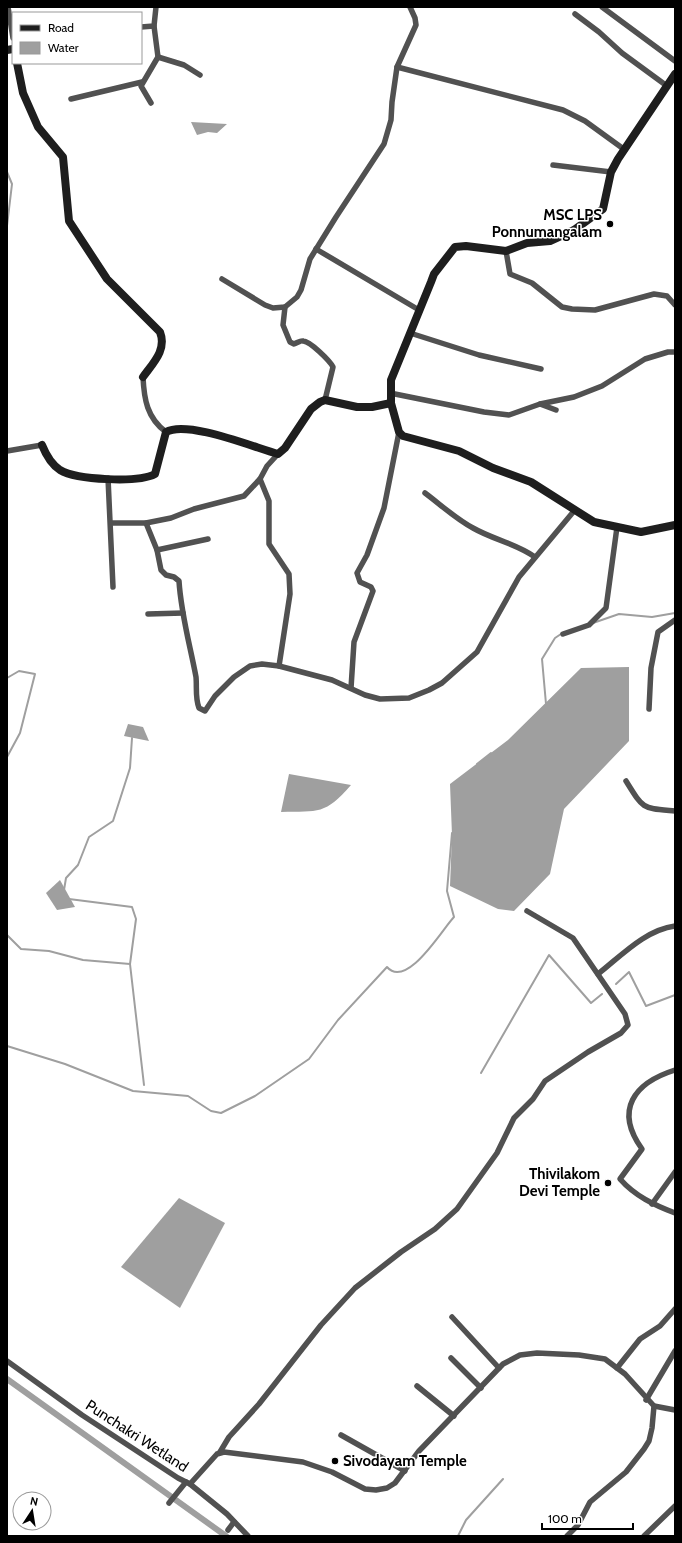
<svg xmlns="http://www.w3.org/2000/svg" width="682" height="1543" viewBox="0 0 682 1543" font-family="Cabin,sans-serif">
<style>
.water{fill:#9f9f9f}
.lines{fill:none;stroke-linecap:round;stroke-linejoin:round}
.stream{stroke:#9f9f9f;stroke-width:2}
.canal{stroke:#9f9f9f;stroke-width:6}
.street{stroke:#515151;stroke-width:5.5}
.secondary{stroke:#1e1e1e;stroke-width:8}
.poi-dot{fill:#000;stroke:#fff;stroke-width:1.5}
.labels{text-anchor:middle;stroke-width:3;stroke-linejoin:round;paint-order:stroke}
.poi-label{font-size:15px;font-weight:bold;fill:#000;stroke:#fff;text-anchor:end}
.street-label{font-size:15px;fill:#000;stroke:#fff}
</style>
<rect width="100%" height="100%" fill="#fff"/>
<g class="water">
<polygon points="191,122 227,124 217,133 208,132 197,135"/>
<polygon points="629,667 629,741 564,809 550,874 514,911 498,909 450,886 452,835 450,784 508,740 581,668"/>
<polygon points="128,724 143,727 149,741 124,736"/>
<path d="M289 774 351 785C325 815 319 811 281 812Z"/>
<polygon points="60,880 75,907 57,910 46,893"/>
<polygon points="179,1198 225,1223 180,1308 121,1267"/>
</g>
<g class="lines">
<g class="stream">
<polyline points="7,172 12,184 7,226"/>
<polyline points="593,623 619,614 652,617 675,613"/>
<polyline points="7,678 19,671 35,674 20,733 7,757"/>
<polyline points="546,704 542,659 555,638 561,634"/>
<polyline points="477,764 491,753"/>
<polyline points="64,890 66,878 78,865 89,837 113,821 130,768 132,738"/>
<polyline points="7,891 7,895"/>
<polyline points="69,899 132,907 136,919 130,964"/>
<polyline points="7,935 21,949 49,951 83,960 130,964 144,1085"/>
<polyline points="616,984 629,972 646,1006 675,995"/>
<path d="M7 1046 65 1064 133 1091 188 1096 211 1111 221 1113 255 1096 309 1059 338 1020 387 967C407 990 443 928 454 917L447 891 452 833"/>
<polyline points="481,1073 549,955 591,1003 602,994"/>
<polyline points="458,1536 466,1520 503,1479"/>
</g>
<polyline class="canal" points="7,1379 226,1536"/>
<g class="street">
<polyline points="8,7 13,38"/>
<polyline points="602,7 675,61"/>
<polyline points="575,14 599,32 622,53 667,86"/>
<polyline points="141,27 154,26 156,7"/>
<polyline points="158,57 184,65 200,75"/>
<polyline points="397,67 563,110 585,121 625,150"/>
<polyline points="71,99 142,82"/>
<polyline points="151,103 141,86 158,57 154,26"/>
<polyline points="553,165 611,172"/>
<polyline points="316,249 419,310"/>
<polyline points="506,251 510,274 532,283 562,307 572,309 595,310 654,294 667,296 675,305"/>
<polyline points="222,279 265,305 273,308 285,307 297,297 301,290 310,259 336,217 384,144 391,120 392,102 397,67 416,25 415,18 410,7"/>
<path d="M285 307 283 325 290 342 294 344C297 343 301 340 303 341 310 341 330 361 333 367L325 400"/>
<polyline points="410,333 479,355 541,369"/>
<path d="M143 377C144 399 147 418 166 432"/>
<polyline points="390,393 484,412 509,415 540,404 574,397 602,386 645,359 668,352 675,352"/>
<polyline points="540,404 556,410"/>
<polyline points="7,451 42,445"/>
<polyline points="108,478 113,587"/>
<polyline points="260,479 269,501 269,544 289,574 290,594 279,666"/>
<path d="M425 493C441 505 456 519 473 528 494 540 515 543 535 557"/>
<polyline points="111,523 146,523 171,518 194,509 244,496 260,479 267,466 278,454"/>
<path d="M146 523 157 550 161 570 166 575 174 577 179 581C181 614 190 645 196 677 197 687 195 698 199 708L205 711 215 696 234 677 250 666 262 664 279 666 332 680 365 695 380 699 409 698 429 690 442 683 477 652 519 577 574 511"/>
<polyline points="157,550 208,539"/>
<polyline points="148,614 183,613"/>
<polyline points="563,634 589,625 606,608 617,527"/>
<polyline points="351,688 354,642 373,591 371,587 360,582 357,573 367,555 384,508 399,432"/>
<polyline points="649,709 651,668 658,632 675,620"/>
<path d="M626 781C644 810 642 808 675 811"/>
<path d="M598 974C621 956 645 930 675 926"/>
<path d="M675 1070C634 1083 614 1110 642 1149L620 1179C635 1196 654 1205 675 1213"/>
<polyline points="652,1204 675,1172"/>
<polyline points="452,1317 499,1368"/>
<polyline points="451,1358 481,1388"/>
<polyline points="7,1361 82,1415 178,1478 190,1484 227,1514 248,1536"/>
<polyline points="617,1368 640,1339 660,1326 675,1309"/>
<polyline points="417,1386 454,1416"/>
<polyline points="646,1400 675,1351"/>
<polyline points="341,1435 405,1471"/>
<polyline points="220,1452 229,1437 259,1404 321,1325 355,1288 401,1252 435,1229 457,1209 497,1153 514,1118 533,1099 545,1081 588,1052 621,1033 628,1025 625,1014 573,938 527,911"/>
<polyline points="190,1484 217,1454 224,1452 303,1462 332,1472 365,1489 376,1490 387,1488 395,1483 419,1451 503,1364 520,1355 537,1353 579,1355 605,1359 625,1374 654,1406 675,1410"/>
<polyline points="169,1503 186,1482"/>
<polyline points="228,1530 234,1522"/>
<polyline points="567,1536 578,1525 590,1502 626,1472 644,1449 649,1441 652,1428 654,1406"/>
<polyline points="644,1536 675,1506"/>
</g>
<g class="secondary">
<polyline points="7,50 13,49"/>
<path d="M17 63 23 93 38 127 63 157 69 221 107 279 160 332C167 350 153 363 143 377"/>
<polyline points="391,403 399,432 403,436 459,451 493,468 531,482 594,522 641,532 675,525"/>
<path d="M42 445C46 455 51 464 60 470 77 480 138 483 155 474L166 432C187 420 253 447 278 454L285 448 311 409 320 402 325 400 357 407H372L391 403V380L431 282 434 274 455 247 466 246 506 251 527 243 550 241 574 230 603 209 611 172 618 159 675 74"/>
</g>
</g>
<g class="poi-dot">
<circle cx="610" cy="224" r="4"/>
<circle cx="608" cy="1183" r="4"/>
<circle cx="335" cy="1461" r="4"/>
</g>
<g class="labels">
<g class="poi-label">
<text x="602" y="220">MSC LPS<tspan x="602" dy="17">Ponnumangalam</tspan></text>
<text x="600" y="1179">Thivilakom<tspan x="600" dy="17">Devi Temple</tspan></text>
<text x="343" y="1466" text-anchor="start">Sivodayam Temple</text>
</g>
<g class="street-label">
<text transform="translate(137 1436) rotate(33)" y="5">Punchakri Wetland</text>
</g>
</g>
<rect width="682" height="1543" fill="none" stroke="#000000" stroke-width="16"/>
<rect x="12" y="12" width="130" height="52" fill="#ffffff" stroke="#999999"/>
<rect x="20" y="25" width="20" height="6" fill="#1e1e1e" stroke="#999999"/>
<text x="48" y="32" font-size="12" fill="#000000">Road</text>
<rect x="20" y="42" width="20" height="12" fill="#9f9f9f" stroke="#999999"/>
<text x="48" y="52" font-size="12" fill="#000000">Water</text>
<g transform="translate(32 1511) rotate(12)"><circle r="19" fill="#ffffff" stroke="#999999"/>
<path d="M0-3L7 15L0 10L-7 15Z" fill="#000000"/>
<text y="-6" font-size="11" font-weight="bold" text-anchor="middle" fill="#000000">N</text>
</g>
<path d="M542 1523v6h91v-6" fill="none" stroke="#000000" stroke-width="2"/>
<text x="548" y="1523" font-size="12" fill="#000000" stroke="#ffffff" stroke-width="3" paint-order="stroke">100 m</text>
</svg>
